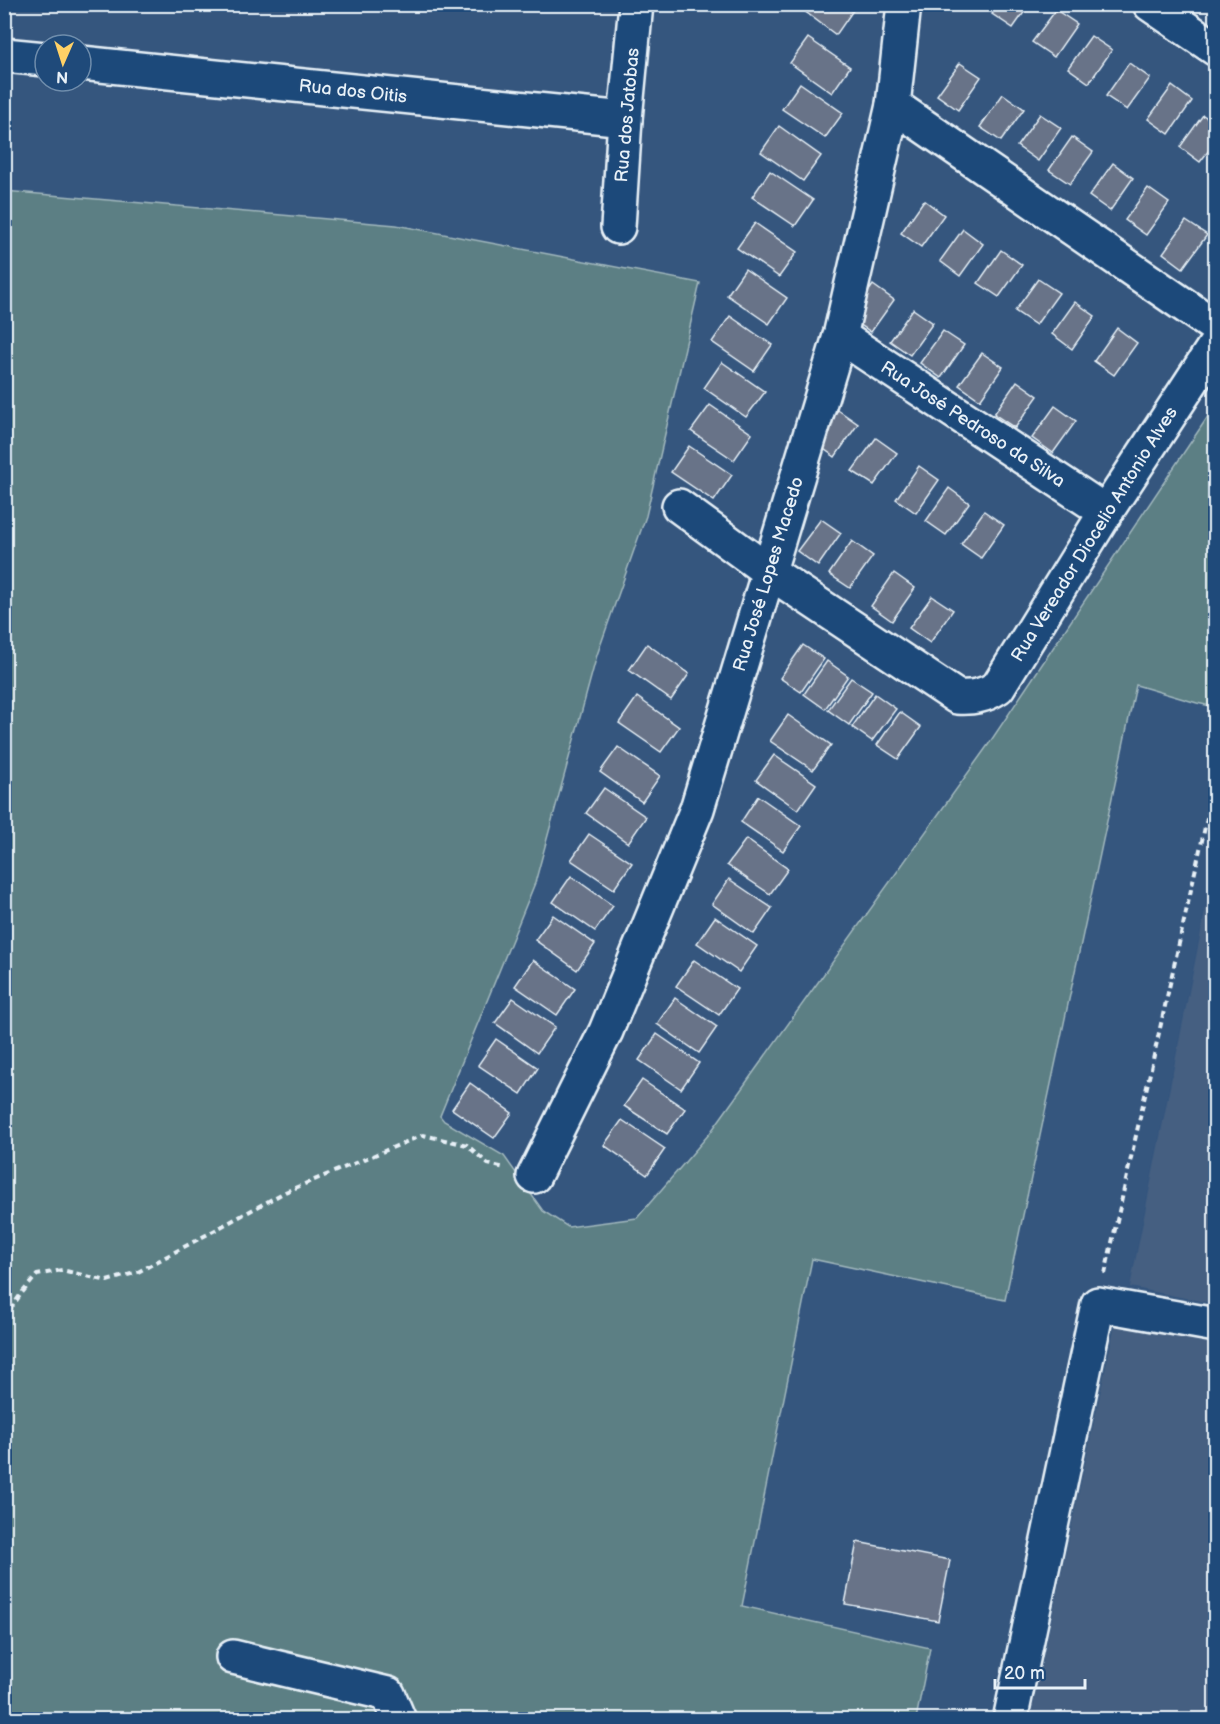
<svg xmlns="http://www.w3.org/2000/svg" width="1220" height="1724" viewBox="0 0 1220 1724" font-family="'Balsamiq Sans',sans-serif">
<style>
.built{fill:#445f81}
.green{fill:#5c7f84;stroke:#a2b8be;stroke-width:1.5}
.building{fill:#687388;stroke:#e8f1f8;stroke-width:1.5}
.lines{fill:none;stroke-linecap:round;stroke-linejoin:round}
.minor-casing{stroke:#e8f1f8;stroke-width:38}
.path{stroke:#e8f1f8;stroke-width:4;stroke-dasharray:6 4.5;stroke-linecap:butt}
.minor{stroke:#1f4a7a;stroke-width:33}
.labels{text-anchor:middle;stroke-width:4.5;stroke-linejoin:round;paint-order:stroke}
.street-label{font-size:18px;fill:#e8f1f8;stroke:#1f4a7a}
</style>
<rect width="100%" height="100%" fill="#35567e"/>
<filter id="ink" filterUnits="userSpaceOnUse"><feTurbulence type="fractalNoise" baseFrequency=".0167" numOctaves="2"/><feDisplacementMap in="SourceGraphic" scale="12" xChannelSelector="R" yChannelSelector="G"/><feConvolveMatrix kernelMatrix="1 2 1 2 8 2 1 2 1" color-interpolation-filters="sRGB"/></filter>
<g filter="url(#ink)">
<g class="built">
<polygon points="1215,862 1215,1304 1130,1287"/>
<polygon points="1115,1324 1215,1343 1215,1719 1030,1719"/>
</g>
<polygon class="green" points="4,191 396,225 700,283 646,516 597,655 535,883 440,1116 444,1121 504,1156 543,1211 568,1227 637,1218 710,1133 988,745 1215,406 1215,707 1197,703 1136,685 1005,1300 812,1259 742,1606 930,1648 916,1719 5,1719"/>
<g class="building">
<polygon points="795,4 848,4 854,9 836,35"/>
<polygon points="999,4 1030,4 1013,28 992,14"/>
<polygon points="1056,10 1077,24 1054,57 1032,42"/>
<polygon points="1091,36 1112,50 1089,83 1068,68"/>
<polygon points="808,38 850,67 832,93 790,63"/>
<polygon points="960,63 981,77 958,110 937,95"/>
<polygon points="1129,63 1150,78 1127,110 1106,96"/>
<polygon points="800,83 843,113 825,138 782,109"/>
<polygon points="1172,86 1192,101 1169,134 1148,119"/>
<polygon points="1003,94 1024,109 1001,141 980,127"/>
<polygon points="1040,114 1061,128 1038,161 1017,146"/>
<polygon points="1203,115 1216,124 1216,141 1200,162 1180,147"/>
<polygon points="779,126 821,156 803,181 761,152"/>
<polygon points="1072,137 1093,152 1070,184 1049,170"/>
<polygon points="1113,163 1133,178 1110,211 1089,196"/>
<polygon points="770,171 813,200 795,226 752,197"/>
<polygon points="1148,188 1169,203 1146,235 1125,220"/>
<polygon points="924,200 944,215 921,247 901,233"/>
<polygon points="1186,221 1207,235 1183,268 1163,253"/>
<polygon points="755,223 797,252 779,277 737,248"/>
<polygon points="963,229 983,244 960,276 940,261"/>
<polygon points="1001,250 1022,265 999,297 978,283"/>
<polygon points="745,269 787,298 769,324 727,295"/>
<polygon points="1038,279 1059,293 1036,325 1015,311"/>
<polygon points="873,285 894,300 871,332 850,318"/>
<polygon points="1075,302 1095,316 1072,349 1052,334"/>
<polygon points="913,309 933,323 910,355 890,341"/>
<polygon points="730,316 772,345 754,371 712,342"/>
<polygon points="1117,328 1137,343 1114,375 1094,361"/>
<polygon points="943,331 964,345 941,378 920,363"/>
<polygon points="982,353 1003,367 980,400 959,385"/>
<polygon points="722,362 765,392 746,417 704,388"/>
<polygon points="1017,381 1038,396 1015,428 994,414"/>
<polygon points="710,405 752,434 734,460 691,431"/>
<polygon points="1055,406 1076,421 1053,453 1032,438"/>
<polygon points="838,410 858,424 835,457 814,442"/>
<polygon points="876,438 897,453 874,485 852,471"/>
<polygon points="689,446 732,475 714,501 671,472"/>
<polygon points="919,466 939,480 916,513 896,499"/>
<polygon points="949,488 969,503 946,535 926,521"/>
<polygon points="984,511 1004,525 981,558 961,544"/>
<polygon points="821,519 841,533 818,566 797,551"/>
<polygon points="852,541 873,556 850,588 829,574"/>
<polygon points="894,573 915,588 892,621 871,606"/>
<polygon points="932,596 953,610 930,643 909,628"/>
<polygon points="647,644 689,674 671,700 629,670"/>
<polygon points="803,645 824,659 801,692 780,678"/>
<polygon points="827,661 848,676 825,709 804,694"/>
<polygon points="851,678 872,692 849,725 828,710"/>
<polygon points="875,694 896,709 872,741 852,727"/>
<polygon points="637,697 679,727 661,752 619,723"/>
<polygon points="900,712 921,727 898,759 877,745"/>
<polygon points="788,715 831,745 813,770 770,741"/>
<polygon points="618,747 660,776 642,802 600,772"/>
<polygon points="774,755 816,784 798,810 756,780"/>
<polygon points="604,788 646,817 628,843 586,813"/>
<polygon points="758,796 801,826 783,851 741,822"/>
<polygon points="589,834 632,863 614,889 571,860"/>
<polygon points="746,839 788,869 770,894 727,865"/>
<polygon points="571,876 613,906 595,931 553,902"/>
<polygon points="729,879 772,908 754,934 712,904"/>
<polygon points="553,915 595,944 577,970 535,940"/>
<polygon points="715,917 757,946 739,972 697,943"/>
<polygon points="533,960 575,989 557,1015 515,986"/>
<polygon points="694,960 737,989 719,1015 676,986"/>
<polygon points="513,998 555,1027 537,1053 495,1023"/>
<polygon points="675,998 717,1027 699,1053 657,1024"/>
<polygon points="657,1034 699,1063 681,1089 639,1060"/>
<polygon points="496,1039 538,1068 521,1094 478,1065"/>
<polygon points="642,1080 685,1109 667,1134 624,1106"/>
<polygon points="470,1083 512,1113 494,1138 452,1109"/>
<polygon points="622,1120 665,1149 647,1175 604,1145"/>
<polygon points="857,1542 950,1560 938,1621 845,1604"/>
</g>
<g class="lines">
<g class="minor-casing">
<g id="minor">
<polyline points="1150,4 1216,49"/>
<polyline points="4,55 45,59"/>
<polyline points="81,63 625,119"/>
<polyline points="893,105 1216,327"/>
<polyline points="618,227 625,119 636,4"/>
<polyline points="840,336 1106,512"/>
<path d="M679 506 768 571 957 697C973 698 984 696 998 687L1106 512 1216 344"/>
<polyline points="534,1176 606,1031 697,809 840,336 893,105 904,4"/>
<polyline points="233,1657 388,1694 399,1720"/>
<polyline points="1010,1720 1098,1304 1216,1325"/>
</g>
</g>
<g class="path">
<polyline points="1105,1274 1216,778"/>
<polyline points="4,1318 21,1294 37,1275 62,1270 107,1281 138,1272 285,1192 423,1135 467,1145 488,1164 505,1168"/>
</g>
<use href="#minor" class="minor"/>
</g>
</g>
<g class="labels">
<g class="street-label">
<text transform="translate(353 91) rotate(6)" y="6">Rua dos Oitis</text>
<text transform="translate(627 115) rotate(-85)" y="6">Rua dos Jatobas</text>
<text transform="translate(973 424) rotate(33)" y="6">Rua José Pedroso da Silva</text>
<text transform="translate(1094 534) rotate(-58)" y="6">Rua Vereador Diocelio Antonio Alves</text>
<text transform="translate(768 574) rotate(-73)" y="6">Rua José Lopes Macedo</text>
</g>
</g>
<rect width="1220" height="1724" fill="none" stroke="#1f4a7a" stroke-width="24"/>
<rect x="12" y="12" width="1196" height="1700" fill="none" stroke="#e8f1f8" stroke-width="2" filter="url(#ink)"/>
<g transform="translate(63 63) rotate(183)"><circle r="28" fill="#1f4a7a" stroke="#6f8dac" stroke-width="1.5"/>
<path d="M0-4.5L10 22L0 15L-10 22Z" fill="#ffd166"/>
<text y="-9" font-size="16" font-weight="bold" text-anchor="middle" fill="#e8f1f8">N</text>
</g>
<path d="M995 1679v9h90v-9" fill="none" stroke="#e8f1f8" stroke-width="3"/>
<text x="1004" y="1679" font-size="18" fill="#e8f1f8" stroke="#1f4a7a" stroke-width="4.5" paint-order="stroke">20 m</text>
</svg>
